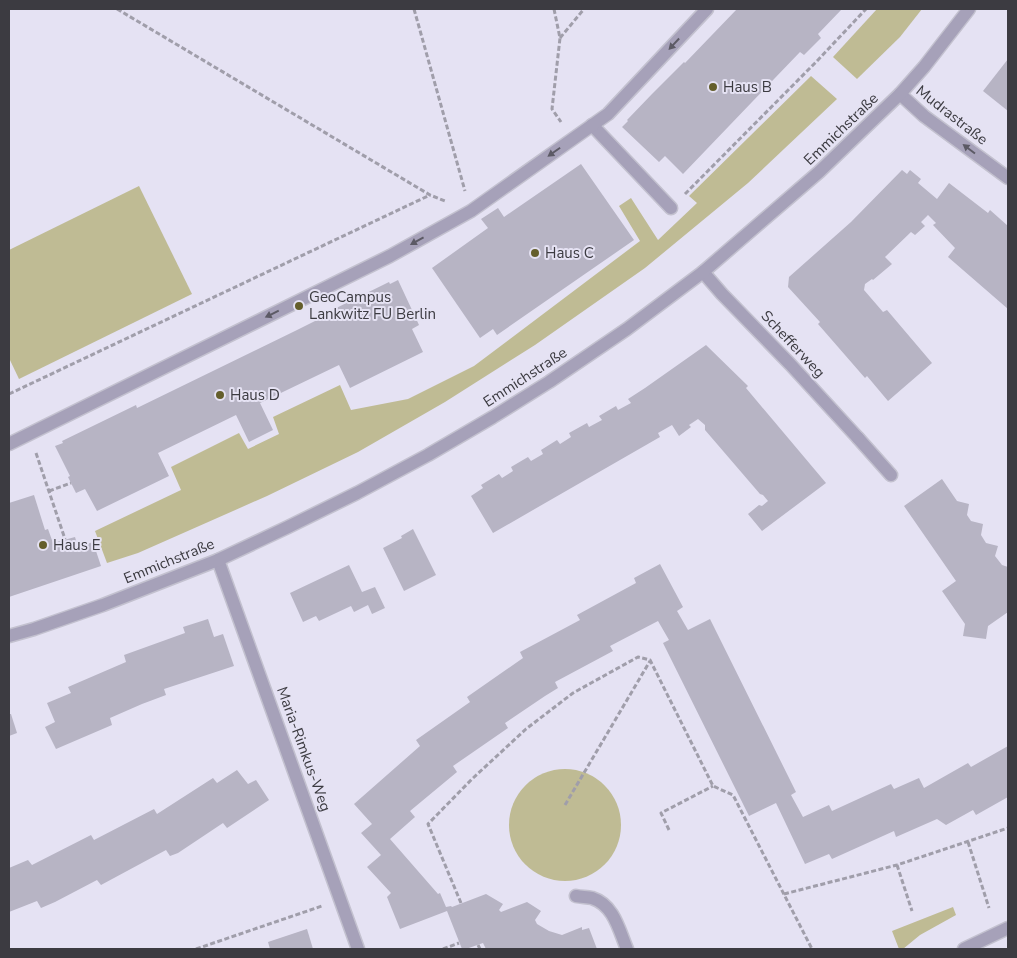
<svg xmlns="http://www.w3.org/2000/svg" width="1017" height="958" viewBox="0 0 1017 958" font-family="'Nunito Sans',sans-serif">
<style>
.green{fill:#bfbb94}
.building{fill:#b7b4c4}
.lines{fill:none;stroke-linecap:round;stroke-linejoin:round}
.service-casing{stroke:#c3c1cf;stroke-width:15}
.minor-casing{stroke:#c3c1cf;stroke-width:15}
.path{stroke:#a09eaa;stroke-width:3;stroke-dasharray:5 2.5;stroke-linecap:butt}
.service{stroke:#a6a1b9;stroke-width:12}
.minor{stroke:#a6a1b9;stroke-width:12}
.oneway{fill:#5c5a65}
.poi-dot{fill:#645e2b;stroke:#e5e2f3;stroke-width:2}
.labels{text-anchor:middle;stroke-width:4;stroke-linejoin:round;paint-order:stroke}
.poi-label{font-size:15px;fill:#3c3b41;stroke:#e5e2f3;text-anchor:start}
.street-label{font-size:15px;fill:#3c3b41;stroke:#e5e2f3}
</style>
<rect width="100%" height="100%" fill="#e5e2f3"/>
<g class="green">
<polygon points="877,9 922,9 900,37 857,79 833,57"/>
<polygon points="811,76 837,99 748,183 645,268 535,345 445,402 358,452 267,496 138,553 107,563 95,531 181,490 171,467 239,433 248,449 279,434 273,417 340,385 351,410 408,399 474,366 640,241 619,206 631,198 658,240 697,203 689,196"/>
<polygon points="139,186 192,294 19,379 9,358 9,250"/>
<circle cx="565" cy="825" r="56"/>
<polygon points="953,907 956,915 920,935 903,949 899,949 892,931"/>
</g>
<g class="building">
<polygon points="737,9 842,9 818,34 821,38 804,55 800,52 683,174 665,156 659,162 622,127 628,121 627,120 652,94 684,62 685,63"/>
<polygon points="1008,59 1008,111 983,91"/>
<polygon points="581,164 634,240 497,335 493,329 480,338 432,268 488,228 481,219 498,208 504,217"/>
<polygon points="902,170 907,174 910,170 921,179 918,183 937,199 949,183 988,213 990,210 1008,226 1008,309 948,257 955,248 933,225 936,223 928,215 921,222 925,226 915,235 911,232 885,257 892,264 873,280 872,279 865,284 864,290 883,312 887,310 932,363 888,401 867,376 865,378 818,324 820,322 788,287 789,277 851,222"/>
<polygon points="398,280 419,325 412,329 423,352 350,388 339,365 260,403 273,430 249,442 236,415 158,453 169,476 97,511 85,489 76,493 68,477 70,476 55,446 63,443 62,441 136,405 137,408 295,331 317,320 316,318 389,282 390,284"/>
<polygon points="706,345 748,386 746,388 826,483 762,531 748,514 759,505 762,506 768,501 763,495 760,494 705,430 705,425 698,419 689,425 691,427 679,436 672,425 658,433 660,437 493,533 471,496 483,488 481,485 499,474 502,478 513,471 511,467 528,457 531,461 543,454 541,450 557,440 560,444 571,437 569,433 587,423 589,427 602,420 599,416 616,406 618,410 631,403 628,399 645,388"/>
<polygon points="942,479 957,501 969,504 967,515 971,521 983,524 981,535 986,543 998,546 995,556 1002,565 1008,567 1008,612 988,626 986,639 963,636 965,624 942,591 956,581 904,506"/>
<polygon points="34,495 45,530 48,529 53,543 75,537 78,547 93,542 101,566 9,597 9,503"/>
<polygon points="413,529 436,575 404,591 383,548 402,538 401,536"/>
<polygon points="660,564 683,607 677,611 688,630 710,619 796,792 791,795 803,817 829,805 832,811 891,784 894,789 919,778 924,788 968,763 971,767 1008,746 1008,797 976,815 973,810 946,825 937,819 896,837 894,831 832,859 829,854 805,864 776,803 749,816 663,643 669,640 658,621 610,646 613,651 555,682 558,688 545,696 505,723 508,728 453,766 457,772 410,811 415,817 390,839 438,894 440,893 446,907 451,906 452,907 486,894 503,904 499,910 501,912 527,902 541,911 535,920 537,924 549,931 562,935 582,927 582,930 589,928 597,949 486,949 483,943 466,949 462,949 447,911 400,929 387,897 391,893 367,867 381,855 361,833 372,824 354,804 420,746 416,740 470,702 467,697 523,658 520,652 580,620 577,615 636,583 634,578"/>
<polygon points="349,565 362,592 375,587 385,608 372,614 368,605 354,612 351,606 319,621 316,616 303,622 290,593"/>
<polygon points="208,619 214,637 223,634 234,666 164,689 166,695 142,704 110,718 112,725 56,749 45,727 55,722 47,703 71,693 68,687 126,662 124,655 185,633 183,627"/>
<polygon points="9,714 11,714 17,733 9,736"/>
<polygon points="237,770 248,784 256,780 269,800 227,828 223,823 178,853 170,856 166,850 101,885 97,880 55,902 41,908 37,901 9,912 9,868 28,860 32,865 91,835 94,840 154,809 157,814 213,778 217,783"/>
<polygon points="307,929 313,949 270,949 268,942"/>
</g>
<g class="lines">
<g class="service-casing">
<g id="service">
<polyline points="592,125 671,208"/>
<polyline points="858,438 891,475"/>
<polyline points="9,444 390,256 471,211 608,114 707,9"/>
<path d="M576 896C581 897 587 897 592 898 614 905 619 930 627 949"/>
</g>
</g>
<g class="minor-casing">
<g id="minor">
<polyline points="900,94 924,116 1008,178"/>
<polyline points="703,272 722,294 790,364 858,438"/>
<polyline points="218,560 358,949"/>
<polyline points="9,636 34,629 103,605 218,560 288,527 357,493 428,455 493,417 549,382 627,329 703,272 819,172 900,94 924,67 969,9"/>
<polyline points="964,949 1008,928"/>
</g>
</g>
<g class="path">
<polyline points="117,9 430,195 445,201"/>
<polyline points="414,9 465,191"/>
<polyline points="554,9 560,38 552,109 561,122"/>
<polyline points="560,38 584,9"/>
<polyline points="685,194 817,61 866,9"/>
<polyline points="9,394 430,195"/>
<polyline points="36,453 65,539"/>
<polyline points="49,491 71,483"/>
<polyline points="565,805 650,661"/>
<polyline points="669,830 661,813 713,786"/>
<polyline points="968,842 989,908"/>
<polyline points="897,865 912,911"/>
<polyline points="784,894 897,865 1008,828"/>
<polyline points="461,903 428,824 472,779 526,729 573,693 638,657 650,660 713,786 733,795 812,949"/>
<polyline points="478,945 480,949"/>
<polyline points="196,949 322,906"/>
<polyline points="443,949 459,943"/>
</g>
<use href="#service" class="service"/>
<use href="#minor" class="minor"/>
</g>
<defs><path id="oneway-solid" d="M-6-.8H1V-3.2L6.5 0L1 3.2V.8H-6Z" transform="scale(1.25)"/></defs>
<g class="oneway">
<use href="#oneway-solid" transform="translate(674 44) rotate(133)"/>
<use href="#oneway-solid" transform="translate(969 149) rotate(-143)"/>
<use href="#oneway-solid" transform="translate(554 152) rotate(145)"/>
<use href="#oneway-solid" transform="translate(417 241) rotate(151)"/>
<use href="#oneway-solid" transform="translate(272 314) rotate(154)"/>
</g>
<g class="poi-dot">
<circle cx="713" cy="87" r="5"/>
<circle cx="535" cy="253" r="5"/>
<circle cx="299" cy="306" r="5"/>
<circle cx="220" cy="395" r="5"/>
<circle cx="43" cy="545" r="5"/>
</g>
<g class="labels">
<g class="poi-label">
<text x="723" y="92">Haus B</text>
<text x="545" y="258">Haus C</text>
<text x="309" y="302">GeoCampus<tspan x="309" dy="17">Lankwitz FU Berlin</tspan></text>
<text x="230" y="400">Haus D</text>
<text x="53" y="550">Haus E</text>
</g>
<g class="street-label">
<text transform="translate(952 115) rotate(38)" y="5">Mudrastraße</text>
<text transform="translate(841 129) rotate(-44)" y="5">Emmichstraße</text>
<text transform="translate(793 344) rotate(47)" y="5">Schefferweg</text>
<text transform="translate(525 377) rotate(-33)" y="5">Emmichstraße</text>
<text transform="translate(169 561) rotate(-22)" y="5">Emmichstraße</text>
<text transform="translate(304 749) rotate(70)" y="5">Maria-Rimkus-Weg</text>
</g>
</g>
<rect width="1017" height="958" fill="none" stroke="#3c3b41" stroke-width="20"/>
</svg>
